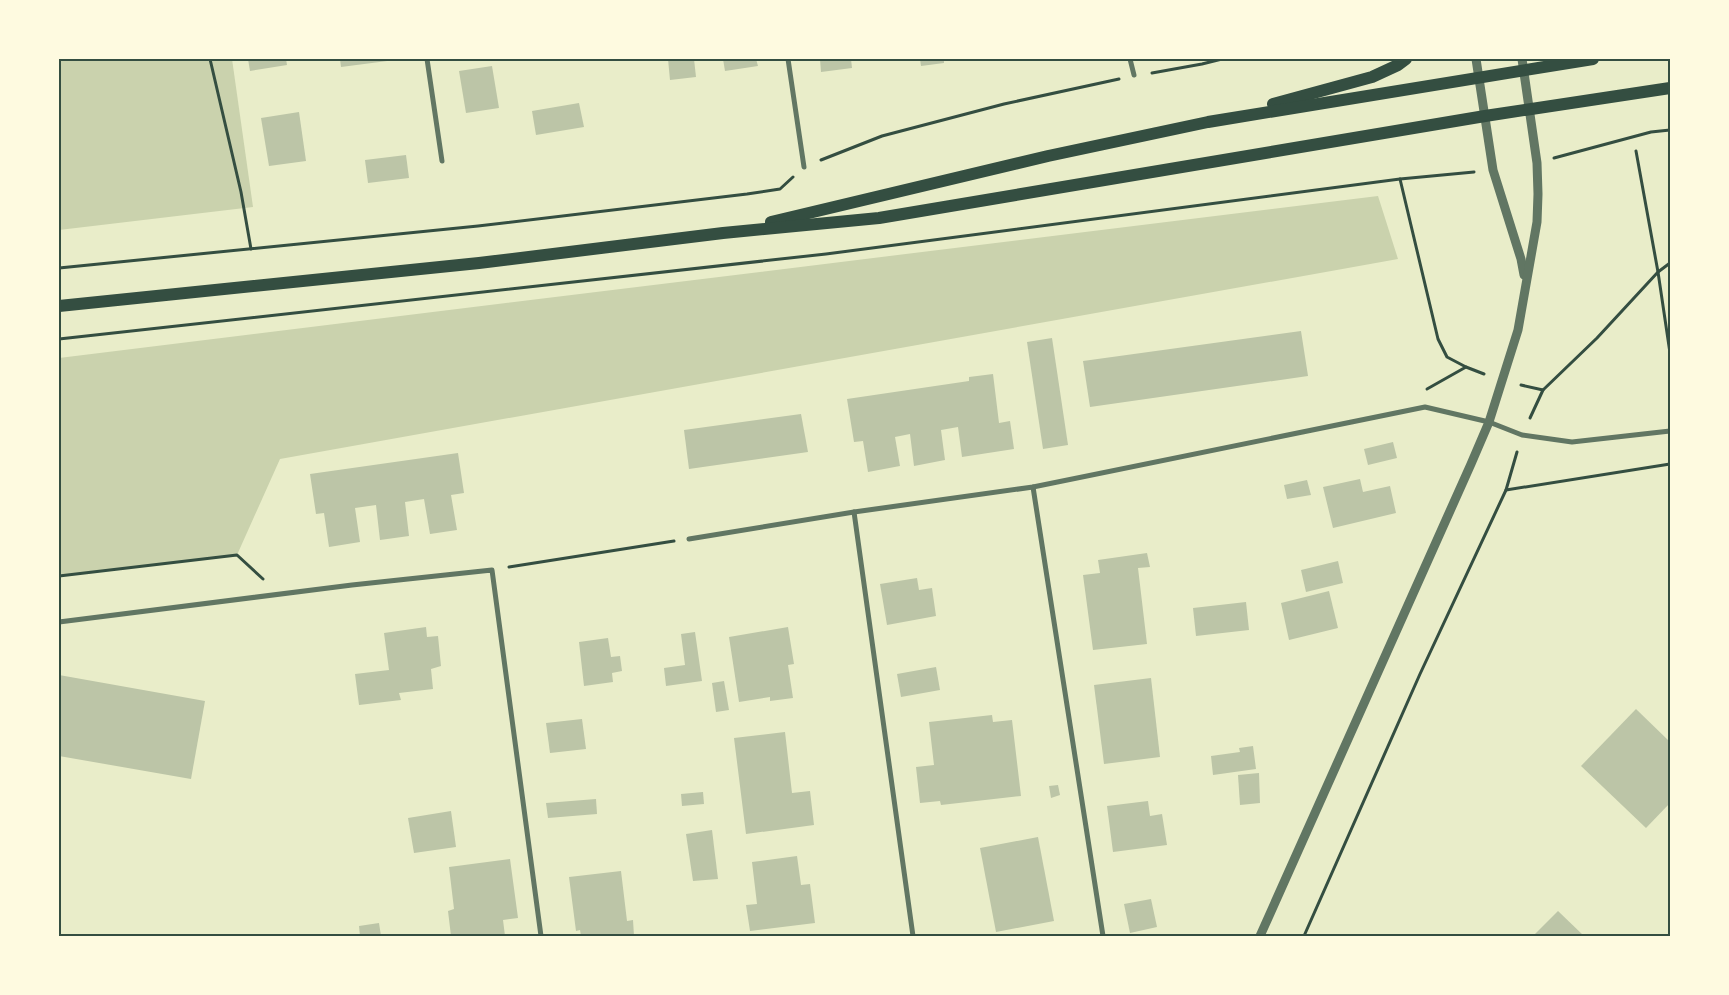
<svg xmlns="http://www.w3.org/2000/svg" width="1729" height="995" viewBox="0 0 1729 995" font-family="Cabin,sans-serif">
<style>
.green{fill:#cad2ad}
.building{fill:#bcc5a7}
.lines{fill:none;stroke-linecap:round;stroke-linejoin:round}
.path{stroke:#344e41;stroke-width:3}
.minor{stroke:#617663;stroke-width:5}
.tertiary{stroke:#617663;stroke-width:9}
.primary{stroke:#344e41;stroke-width:12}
.neatline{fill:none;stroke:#344e41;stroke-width:2}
</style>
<rect width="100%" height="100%" fill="#e9edc9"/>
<g class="green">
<polygon points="59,59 232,59 253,207 59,230"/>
<polygon points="1378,196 1398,259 280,459 237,555 59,576 59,358"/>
</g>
<g class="building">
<polygon points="248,59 286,59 287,65 250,71"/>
<polygon points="340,59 395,59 395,60 341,67"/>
<polygon points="668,59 694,59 696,77 670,80"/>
<polygon points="723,59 756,59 758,66 725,71"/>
<polygon points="820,59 851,59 852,68 821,72"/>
<polygon points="920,59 944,59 944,63 921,66"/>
<polygon points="492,66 499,108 466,113 459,71"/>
<polygon points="579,103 584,127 536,135 532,111"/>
<polygon points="299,112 306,161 269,166 261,118"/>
<polygon points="406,155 409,178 368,183 365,160"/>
<polygon points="1301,331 1308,376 1090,407 1083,361"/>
<polygon points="1052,338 1068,445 1043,449 1027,342"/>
<polygon points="993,374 999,423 1010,421 1014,449 962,457 958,427 941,430 945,460 914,466 910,434 895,437 900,466 868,472 863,441 854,442 847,399 969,381 969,377"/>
<polygon points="801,414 808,452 689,469 684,430"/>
<polygon points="1393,442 1397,458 1368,465 1364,449"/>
<polygon points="458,453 464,493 451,495 457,530 430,534 424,499 405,502 409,536 380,540 376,505 355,508 360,542 329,547 324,513 316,514 310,474"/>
<polygon points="1360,479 1363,492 1390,486 1396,513 1333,528 1323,487"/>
<polygon points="1307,480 1311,495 1287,499 1284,485"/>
<polygon points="1147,553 1150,567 1138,568 1147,644 1093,650 1083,575 1100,573 1098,560"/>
<polygon points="1338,561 1343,583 1306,592 1301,570"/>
<polygon points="917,578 919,590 932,588 936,616 887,625 880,584"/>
<polygon points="1329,591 1338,628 1289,640 1281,603"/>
<polygon points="1246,602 1249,630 1196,636 1193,608"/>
<polygon points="426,627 427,637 438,636 441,666 431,669 433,689 399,693 401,700 359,705 355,674 389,670 384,633"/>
<polygon points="788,627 794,664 788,665 793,698 770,701 770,697 739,702 729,637"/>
<polygon points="695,632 702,681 666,686 664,668 685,665 681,634"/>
<polygon points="608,638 611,657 620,656 622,671 612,673 613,682 584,686 579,642"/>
<polygon points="936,667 940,690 901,697 897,674"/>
<polygon points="59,675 205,701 191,779 59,756"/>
<polygon points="1151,678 1160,757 1104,764 1094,685"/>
<polygon points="724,681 729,710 716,712 712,683"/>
<polygon points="1636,709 1670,742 1670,803 1646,828 1581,766"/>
<polygon points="992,715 993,722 1012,720 1021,796 941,805 940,801 920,803 916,767 934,765 929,722"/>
<polygon points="582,719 586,749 550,753 546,723"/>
<polygon points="785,732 792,793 810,791 814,825 746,834 734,738"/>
<polygon points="1253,746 1256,769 1213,775 1211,756 1240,752 1239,748"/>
<polygon points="1259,773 1260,803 1240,805 1238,775"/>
<polygon points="1058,785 1060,795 1051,798 1049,786"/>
<polygon points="703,792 704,804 682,806 681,794"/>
<polygon points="596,799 597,814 548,818 546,803"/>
<polygon points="1148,801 1150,816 1162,814 1167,845 1113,852 1107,806"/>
<polygon points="451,811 456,847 414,853 408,818"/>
<polygon points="712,830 718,879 693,881 686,834"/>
<polygon points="1038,837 1054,921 996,932 980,848"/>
<polygon points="797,856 801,885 810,884 815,923 750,931 746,905 757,904 752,862"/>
<polygon points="510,859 518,918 503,920 505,936 451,936 448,911 454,909 449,867"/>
<polygon points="621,871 627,921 633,920 634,936 581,936 580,930 576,931 569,877"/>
<polygon points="1151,899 1157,927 1130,933 1124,904"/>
<polygon points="1558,911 1584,936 1533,936"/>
<polygon points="379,923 381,936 360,936 359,926"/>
</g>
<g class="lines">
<g class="path">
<polyline points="210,59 241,192 251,249"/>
<polyline points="1152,73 1202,64 1222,59"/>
<polyline points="1636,151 1658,272 1670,353"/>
<polyline points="1554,158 1651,132 1670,130"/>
<polyline points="821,160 882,136 1004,104 1119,79"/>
<polyline points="1400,179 1438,339 1447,357 1466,367 1484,374"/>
<polyline points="59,268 478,226 747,194 780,189 793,177"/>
<polyline points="59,339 826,254 1400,179 1474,172"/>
<polyline points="1521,385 1543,390 1597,338 1658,272 1670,263"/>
<polyline points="1427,389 1466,367"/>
<polyline points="1530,418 1543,390"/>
<polyline points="1506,490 1670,464"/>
<polyline points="509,567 674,541"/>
<polyline points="59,576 237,555 263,579"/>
<polyline points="1304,936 1420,674 1506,490 1517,452"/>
</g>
<g class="minor">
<polyline points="427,59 442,161"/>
<polyline points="788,59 804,167"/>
<polyline points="1130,59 1134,75"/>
<polyline points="1033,487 1103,936"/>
<polyline points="854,512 913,936"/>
<polyline points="689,539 854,512 1033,487 1425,407 1489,422 1522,435 1572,442 1670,431"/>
<polyline points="59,622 352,585 492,570 541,936"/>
</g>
<g class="tertiary">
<polyline points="1476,59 1493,170 1521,259 1524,275"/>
<polyline points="1260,936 1471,464 1489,422 1518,330 1537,222 1538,194 1537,163 1522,59"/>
</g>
<g class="primary">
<polyline points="1273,104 1372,77 1398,65 1406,59"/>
<polyline points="771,222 1048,156 1208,122 1593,59"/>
<polyline points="59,306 479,263 723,233 879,218 1485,116 1670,88"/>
</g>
</g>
<rect width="1729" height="995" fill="none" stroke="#fefae0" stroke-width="120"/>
<rect x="60" y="60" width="1609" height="875" class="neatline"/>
</svg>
